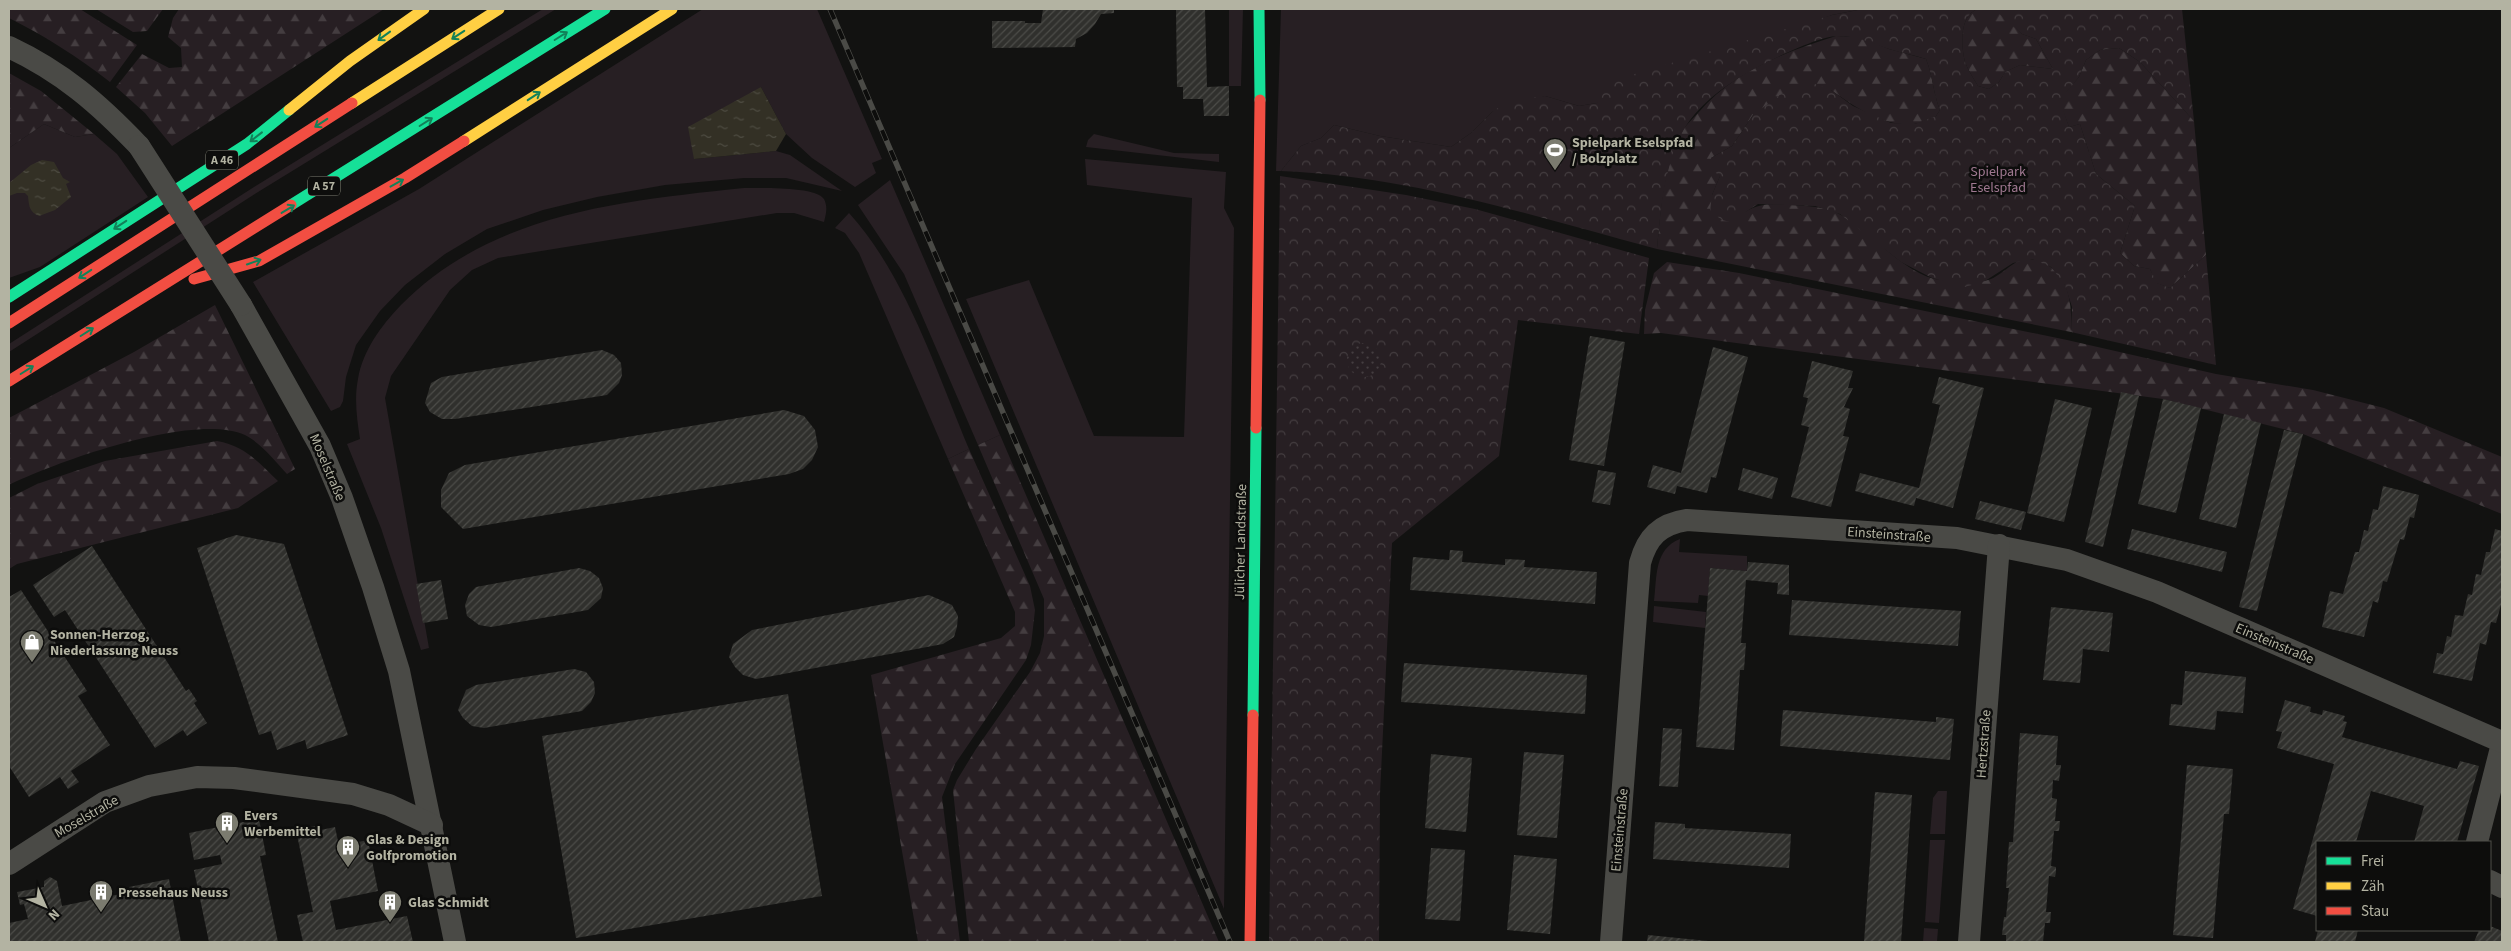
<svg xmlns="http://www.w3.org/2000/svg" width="2511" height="951" viewBox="0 0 2511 951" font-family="'Source Sans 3',sans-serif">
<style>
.grass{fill:#271f23}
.forest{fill:url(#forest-firs)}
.park{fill:url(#park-crowns)}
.garden{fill:url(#garden-dots)}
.water{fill:url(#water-ripples)}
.building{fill:url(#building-hatch)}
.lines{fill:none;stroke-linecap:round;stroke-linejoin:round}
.street{stroke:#4a4a46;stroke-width:22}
.fast{stroke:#16e098;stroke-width:11}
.slow{stroke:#ffcf43;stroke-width:11}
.jam{stroke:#f24e42;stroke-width:11}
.rail-casing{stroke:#4a4a46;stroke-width:5.5}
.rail{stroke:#0d0d0c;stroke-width:4;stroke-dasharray:11;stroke-linecap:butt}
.street-bridge{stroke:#4a4a46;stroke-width:22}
.oneway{stroke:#128159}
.labels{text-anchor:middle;stroke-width:5;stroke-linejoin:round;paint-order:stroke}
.shield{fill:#0d0d0c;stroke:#818175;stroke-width:1}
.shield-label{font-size:12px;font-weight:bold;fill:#b3b3a2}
.poi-label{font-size:14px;font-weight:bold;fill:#b3b3a2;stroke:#0d0d0c;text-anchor:start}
.park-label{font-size:14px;fill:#9f7890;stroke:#0d0d0c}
.street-label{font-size:14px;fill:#b3b3a2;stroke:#0d0d0c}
</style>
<defs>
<pattern id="forest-firs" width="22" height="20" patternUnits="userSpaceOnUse" patternTransform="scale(1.25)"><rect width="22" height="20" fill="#271f23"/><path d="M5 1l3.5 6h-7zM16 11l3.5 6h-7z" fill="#443d40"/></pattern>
<pattern id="park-crowns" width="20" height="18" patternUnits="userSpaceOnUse" patternTransform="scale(1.25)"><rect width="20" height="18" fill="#271f23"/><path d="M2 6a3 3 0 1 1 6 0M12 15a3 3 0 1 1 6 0" fill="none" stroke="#443d40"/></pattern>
<pattern id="garden-dots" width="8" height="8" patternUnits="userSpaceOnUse" patternTransform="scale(1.25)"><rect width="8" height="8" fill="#271f23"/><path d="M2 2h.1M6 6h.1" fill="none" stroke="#443d40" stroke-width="1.8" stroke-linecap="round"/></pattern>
<pattern id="water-ripples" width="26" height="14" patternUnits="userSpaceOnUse" patternTransform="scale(1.25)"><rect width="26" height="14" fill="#333025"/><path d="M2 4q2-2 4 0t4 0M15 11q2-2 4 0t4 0" fill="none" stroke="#4e4c42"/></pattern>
<pattern id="building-hatch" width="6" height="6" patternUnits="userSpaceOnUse" patternTransform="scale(1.25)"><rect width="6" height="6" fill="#30302d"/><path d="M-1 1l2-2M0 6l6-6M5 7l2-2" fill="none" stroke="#4c4c48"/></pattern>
</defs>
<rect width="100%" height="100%" fill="#121211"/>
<g class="grass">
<polygon points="543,9 556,9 258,192 9,352 9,344 254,187"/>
<polygon points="703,9 817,9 882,159 872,163 876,173 855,187 812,158 786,134 761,87 694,159 776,151 790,155 842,191 786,178 744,178 665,185 597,197 543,210 487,229 445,254 405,285 380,311 356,345 346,377 343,401 340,407 331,411 253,282 419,189"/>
<polygon points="1229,9 1243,9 1241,86 1229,86"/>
<polygon points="1281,9 1863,9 1832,15 1597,103 1579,106 1545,96 1492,112 1471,133 1451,147 1380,136 1334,125 1321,138 1301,146 1281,171 1276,171"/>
<polygon points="44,124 75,137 94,134 117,154 148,197 40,267 9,278 9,148"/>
<polygon points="1094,134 1174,153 1219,154 1219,162 1086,147 1088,140"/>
<polygon points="1085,159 1226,172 1224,208 1234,228 1224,909 966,299 1029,280 1094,436 1184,437 1192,198 1087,185"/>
<polygon points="890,180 1000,435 978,445 904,274 858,205"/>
<path d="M744 188C758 188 816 186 824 199 828 207 826 214 824 222L794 213H777L498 258 472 270 450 290 391 376 385 398 429 648 421 650 381 528 347 444 360 439C357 419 354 399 358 379 363 350 381 326 401 305 492 213 621 201 744 188Z"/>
<path d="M849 213C905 274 937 373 969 449L948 459 859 253 845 233 835 228Z"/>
<path d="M1680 539 1679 552 1747 556V571L1710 568 1708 596 1699 595 1698 603 1654 601C1657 577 1654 549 1680 539Z"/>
<polygon points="1654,606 1706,612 1705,628 1653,622"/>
<polygon points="1938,791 1947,791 1945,834 1930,834 1933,798"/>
<polygon points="1930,840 1945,840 1939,923 1925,922"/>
<polygon points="1924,928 1938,929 1937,942 1923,942"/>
</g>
<g class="forest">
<path d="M9 9H80L137 45 110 82C78 57 45 36 9 18Z"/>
<polygon points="96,9 163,9 147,31 133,32"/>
<polygon points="179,9 384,9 172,146 145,113 116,87 142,54 169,68 182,67 181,48 168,37 173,18"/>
<path d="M1978 9H1996L2022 34 2036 39 2053 69 2020 65 2005 72 1999 82 1989 89 1978 86C1974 79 1968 70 1965 62 1961 46 1959 15 1978 9Z"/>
<path d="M1836 36 1859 37 1889 49 1926 59C1933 76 1933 93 1940 110L1936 116C1929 119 1921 123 1914 124 1883 127 1855 107 1831 90L1753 115 1732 146 1711 158 1720 176 1712 195 1745 212C1761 203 1771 204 1789 205 1806 206 1826 206 1841 215 1873 233 1896 266 1931 278 1940 281 1975 283 1984 281 2008 277 2016 245 2049 266 2071 280 2072 309 2071 332L1657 249C1661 209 1663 166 1683 130 1687 124 1693 118 1698 113 1734 71 1785 52 1836 36Z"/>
<polygon points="2119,48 2140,62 2194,121 2206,255 2170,288 2156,283 2150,269 2134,266 2120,253 2135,206 2096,174 2080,124 2069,127 2059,100 2079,77 2086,60 2100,50"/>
<polygon points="9,73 41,91 94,134 75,137 44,124 9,148"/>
<polygon points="1667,262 1739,273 2067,340 2216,374 2313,390 2384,408 2502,457 2502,514 2303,434 2163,399 1661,333 1644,334 1645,310 1654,273"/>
<path d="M215 305 295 469 287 474C276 462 261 443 245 435 194 412 58 461 9 485V418L134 352Z"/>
<polygon points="1000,435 1219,942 969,942 953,790 957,780 976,749 1030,672 1040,653 1044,636 1044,599 978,445"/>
<path d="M217 441C245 446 258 462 278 481L238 508 17 564 9 569V498L37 484 105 461Z"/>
<polygon points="969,449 1030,586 1035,610 1031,645 1026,660 955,764 942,797 960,942 918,942 871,675 1001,638 1015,626 1015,612 948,459"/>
</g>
<g class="park">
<path d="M1863 9H1978C1959 15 1961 46 1965 62 1968 70 1974 79 1978 86L1989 89 1999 82 2005 72 2020 65 2053 69 2036 39 2022 34 1994 9H2182L2194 121 2140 62 2119 48 2100 50 2086 60 2079 77 2060 100 2069 127 2080 124 2096 174 2135 206 2120 253 2134 266 2150 269 2157 283 2170 288 2206 255 2216 365 2071 332 2072 307 2065 285 2051 267 2032 259 2013 263 1985 281 1965 287 1932 278 1901 262 1840 214 1815 206 1758 204 1730 222 1722 220 1710 211 1712 195 1720 176 1712 170 1711 158 1732 146 1753 115 1785 91 1815 84 1831 90 1853 106 1891 123 1915 124 1936 116 1940 110C1933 93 1933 76 1926 59 1914 55 1902 53 1889 49 1871 43 1858 36 1839 36 1822 36 1793 50 1778 57 1745 72 1701 98 1683 131 1664 167 1661 209 1657 249 1533 216 1410 176 1281 171L1301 146 1321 138 1334 125 1380 136 1451 147 1471 133 1492 112 1508 101 1545 96 1579 106 1597 103 1608 82 1832 15Z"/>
<polygon points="1280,176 1406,195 1475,209 1649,258 1639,334 1518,320 1499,456 1392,543 1380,794 1379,942 1269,942"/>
</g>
<circle class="garden" cx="1364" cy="360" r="17"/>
<g class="water">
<polygon points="761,87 786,134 776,151 694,159 688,127"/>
<path d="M42 160 54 162 63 178 70 182 66 184 71 197 55 210 39 216C29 212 29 205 28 196L25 193H17L9 196V183L31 165Z"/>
</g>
<g class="building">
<polygon points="1043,9 1114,9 1114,13 1101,14 1095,24 1087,33 1076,39 1075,47 992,48 992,21 1025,21 1025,23 1041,23"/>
<polygon points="1176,9 1205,9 1207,87 1229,86 1229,116 1204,116 1203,99 1183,99 1183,87 1177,87"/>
<polygon points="1590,336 1625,342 1604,466 1569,460"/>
<polygon points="1713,347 1748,357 1716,478 1711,477 1707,493 1677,486 1675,494 1647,487 1653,465 1681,473"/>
<polygon points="602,350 614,355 621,363 622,375 619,383 607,395 455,419 442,419 430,412 425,403 431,383 442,377"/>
<polygon points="1812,361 1853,371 1848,388 1853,388 1844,407 1850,409 1843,436 1849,437 1831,507 1791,497 1809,427 1801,425 1808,398 1803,397"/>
<polygon points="1939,377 1984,388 1953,508 1916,498 1914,506 1855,491 1860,473 1919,488 1940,405 1932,403"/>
<polygon points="2121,392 2139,396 2103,547 2085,542"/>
<polygon points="2055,399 2092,408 2064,522 2027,513"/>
<polygon points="2163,399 2201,408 2176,513 2138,504"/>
<polygon points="784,410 804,416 815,430 818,447 812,460 803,469 789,474 463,529 441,507 441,490 449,473 465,465"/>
<polygon points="2224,414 2261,423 2236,528 2199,519"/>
<polygon points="2284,430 2303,434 2257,611 2239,607"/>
<polygon points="1743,468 1778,478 1772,499 1738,490"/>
<polygon points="1598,470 1616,473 1610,505 1592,502"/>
<polygon points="2383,486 2419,495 2414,518 2410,517 2404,540 2400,539 2387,582 2383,581 2378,603 2373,601 2364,637 2322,627 2330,591 2343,594 2355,552 2359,552 2364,530 2368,531 2373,509 2378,510"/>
<polygon points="1980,501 2026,512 2021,530 1975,519"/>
<polygon points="2132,529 2227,552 2222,572 2127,549"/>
<polygon points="2495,529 2502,531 2502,601 2496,623 2491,622 2486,645 2480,643 2472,681 2433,673 2437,653 2443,654 2447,636 2451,637 2455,615 2463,616 2468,594 2472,595 2476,574 2481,575 2486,552 2490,552"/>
<polygon points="236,535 284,544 348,735 307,749 305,740 277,750 271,731 259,735 197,548"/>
<polygon points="92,546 186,691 189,689 197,701 194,703 207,723 187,736 183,730 155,748 65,610 54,617 33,585"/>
<polygon points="1450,550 1463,551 1462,562 1505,565 1505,559 1525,560 1524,567 1597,572 1595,604 1410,590 1413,557 1449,560"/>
<polygon points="1748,562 1789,565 1789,595 1777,594 1778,583 1746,580 1741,643 1746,643 1744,670 1740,670 1734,750 1696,747 1710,568 1747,571"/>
<polygon points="579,568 590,571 599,578 603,588 601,598 588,610 491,627 479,625 467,616 465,605 469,594 476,587"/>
<polygon points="441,580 448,619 423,623 416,584"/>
<polygon points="21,590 87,691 78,696 110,745 71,771 79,782 68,789 60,777 29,797 9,766 9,597"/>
<polygon points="929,595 952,605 958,616 957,627 954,637 943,644 756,679 743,675 735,667 729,657 733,644 752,630"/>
<polygon points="1792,600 1961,611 1958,646 1789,635"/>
<polygon points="2051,607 2113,613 2109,652 2083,649 2080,683 2043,680"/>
<polygon points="1404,663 1587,675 1585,714 1401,702"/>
<polygon points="574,669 586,672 594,682 595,693 591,702 582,711 484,728 472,726 463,718 458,710 466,690 476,685"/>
<polygon points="2185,671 2246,677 2243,713 2217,711 2215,730 2169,725 2171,704 2182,705"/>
<polygon points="788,694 822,896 576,938 542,736"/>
<polygon points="2285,700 2311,707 2310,712 2322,715 2323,710 2345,716 2343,721 2347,722 2342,737 2457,769 2460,761 2479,766 2457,842 2414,842 2424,806 2371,791 2356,842 2317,842 2317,916 2293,909 2334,764 2277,748 2282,732 2276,731"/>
<polygon points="1783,710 1936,722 1936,717 1954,719 1950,760 1780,746"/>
<polygon points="1663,728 1682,729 1678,787 1659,786"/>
<polygon points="2020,733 2058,736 2056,765 2061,765 2059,781 2053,780 2052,798 2057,799 2055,821 2060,821 2059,831 2054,831 2051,866 2056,867 2056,872 2055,877 2049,876 2046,912 2051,912 2050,923 2045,923 2043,942 2006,942 2006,935 2002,935 2004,917 2006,917 2009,888 2006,888 2009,842 2013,842"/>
<polygon points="1524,752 1564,755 1557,838 1517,835"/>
<polygon points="1431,754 1472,758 1466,832 1425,828"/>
<polygon points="2187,765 2233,769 2229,814 2224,814 2213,938 2173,935"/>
<polygon points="1875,792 1912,795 1901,942 1864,942"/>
<polygon points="259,819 266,855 260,856 278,942 209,942 194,870 222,864 220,855 194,860 189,833"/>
<polygon points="1655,822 1685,824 1685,828 1791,834 1789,868 1653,859"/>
<polygon points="315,826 316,831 335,827 339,846 368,840 378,891 330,901 336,930 407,916 413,942 303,942 297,915 313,912 296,830"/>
<polygon points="1431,848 1465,850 1460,921 1425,919"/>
<polygon points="1514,855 1557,859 1550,934 1507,930"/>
<polygon points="50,877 57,881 62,906 130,892 129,887 169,879 181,942 9,942 9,923 28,919 24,904 20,905 17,892 44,887 44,881"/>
<polygon points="2490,926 2502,931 2502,942 2474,942 2479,930 2490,930"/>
<polygon points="2318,930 2358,930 2355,942 2315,942"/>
<polygon points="1648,935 1708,941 1708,942 1647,942"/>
</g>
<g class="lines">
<g class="street">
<path d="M9 47C62 72 98 103 139 146"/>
<polyline points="241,305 320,446 342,498 373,587 399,671 455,942"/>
<polyline points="2477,842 2502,744"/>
<polyline points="9,864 105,802 149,786 197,777 234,778 353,794 389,805 432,825"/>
<polyline points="2490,881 2502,887"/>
<path d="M1611 942 1640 563C1647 537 1660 524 1687 520L1957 538 2067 560 2157 592 2502 742"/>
<polyline points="1969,942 1999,545"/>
</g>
<g class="fast">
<polyline points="1259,9 1260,100"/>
<polyline points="291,205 605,9"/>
<polyline points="9,297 247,144 289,110"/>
<polyline points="1253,715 1256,428"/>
</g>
<g class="slow">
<polyline points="352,103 499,9"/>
<polyline points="289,110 350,61 424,9"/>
<polyline points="464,141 672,9"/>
</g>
<g class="jam">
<polyline points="194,279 259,261 405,178 464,141"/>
<polyline points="9,323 352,103"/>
<polyline points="9,381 291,205"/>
<polyline points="1256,428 1260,100"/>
<polyline points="1250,942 1253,715"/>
</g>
<g class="rail-casing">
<polyline id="rail" points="830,9 1230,942"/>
</g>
<use href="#rail" class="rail"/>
<polyline class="street-bridge" points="139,146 241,305"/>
</g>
<defs><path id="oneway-shaft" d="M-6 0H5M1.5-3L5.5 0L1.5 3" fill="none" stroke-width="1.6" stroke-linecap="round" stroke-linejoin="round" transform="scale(1.25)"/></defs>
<g class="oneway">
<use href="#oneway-shaft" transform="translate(458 35) rotate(147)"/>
<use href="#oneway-shaft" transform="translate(384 36) rotate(144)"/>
<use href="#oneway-shaft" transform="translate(561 36) rotate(-32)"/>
<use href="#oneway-shaft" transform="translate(534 96) rotate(-33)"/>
<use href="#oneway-shaft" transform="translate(426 122) rotate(-32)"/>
<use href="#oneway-shaft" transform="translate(321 123) rotate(147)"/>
<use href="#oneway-shaft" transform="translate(256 137) rotate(142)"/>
<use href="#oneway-shaft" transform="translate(397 183) rotate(-29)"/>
<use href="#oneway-shaft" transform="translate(288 209) rotate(-31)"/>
<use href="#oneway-shaft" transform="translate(120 225) rotate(147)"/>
<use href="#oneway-shaft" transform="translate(254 262) rotate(-19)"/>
<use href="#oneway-shaft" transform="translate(85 274) rotate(147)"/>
<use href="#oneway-shaft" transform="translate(87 332) rotate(-32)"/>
<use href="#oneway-shaft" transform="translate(27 370) rotate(-32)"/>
</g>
<defs>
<g id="stadium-pin" transform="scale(1.25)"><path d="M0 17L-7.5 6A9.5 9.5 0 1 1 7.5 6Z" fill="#7b7b6f" stroke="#0d0d0c"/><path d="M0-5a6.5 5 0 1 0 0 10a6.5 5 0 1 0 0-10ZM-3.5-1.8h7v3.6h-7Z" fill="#fff"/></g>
<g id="shop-pin" transform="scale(1.25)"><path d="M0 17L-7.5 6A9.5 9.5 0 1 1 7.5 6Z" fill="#7b7b6f" stroke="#0d0d0c"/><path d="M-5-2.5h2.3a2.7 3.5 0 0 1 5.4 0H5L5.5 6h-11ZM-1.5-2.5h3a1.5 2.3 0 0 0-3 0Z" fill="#fff"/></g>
<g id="building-pin" transform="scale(1.25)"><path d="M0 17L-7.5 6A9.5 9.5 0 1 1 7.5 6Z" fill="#7b7b6f" stroke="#0d0d0c"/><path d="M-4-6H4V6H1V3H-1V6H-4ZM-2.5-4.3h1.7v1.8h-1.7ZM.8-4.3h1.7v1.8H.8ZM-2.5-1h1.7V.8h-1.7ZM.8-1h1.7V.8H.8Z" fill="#fff"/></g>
</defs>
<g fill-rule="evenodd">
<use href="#stadium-pin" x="1555" y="150"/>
<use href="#shop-pin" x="32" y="642"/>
<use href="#building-pin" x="227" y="823"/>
<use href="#building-pin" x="348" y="847"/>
<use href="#building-pin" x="101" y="892"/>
<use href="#building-pin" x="390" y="902"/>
</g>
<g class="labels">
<g class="shield">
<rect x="206" y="150.5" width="32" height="19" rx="4"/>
<rect x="308" y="176.5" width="32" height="19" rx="4"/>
</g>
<g class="shield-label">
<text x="222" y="164">A 46</text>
<text x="324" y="190">A 57</text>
</g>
<g class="poi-label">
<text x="1572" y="147">Spielpark Eselspfad<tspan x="1572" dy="16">/ Bolzplatz</tspan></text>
<text x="50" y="639">Sonnen-Herzog,<tspan x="50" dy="16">Niederlassung Neuss</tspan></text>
<text x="244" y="820">Evers<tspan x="244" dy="16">Werbemittel</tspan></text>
<text x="366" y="844">Glas &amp; Design<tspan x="366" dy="16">Golfpromotion</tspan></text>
<text x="118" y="897">Pressehaus Neuss</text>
<text x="408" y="907">Glas Schmidt</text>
</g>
<g class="park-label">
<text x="1998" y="176">Spielpark<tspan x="1998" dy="16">Eselspfad</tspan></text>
</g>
<g class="street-label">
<text transform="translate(328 467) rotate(67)" y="5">Moselstraße</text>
<text transform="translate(1889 534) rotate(4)" y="5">Einsteinstraße</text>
<text transform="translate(1240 542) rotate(-89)" y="5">Jülicher Landstraße</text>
<text transform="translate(2275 643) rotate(23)" y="5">Einsteinstraße</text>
<text transform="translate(1983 744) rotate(-86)" y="5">Hertzstraße</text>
<text transform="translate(86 816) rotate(-30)" y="5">Moselstraße</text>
<text transform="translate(1619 830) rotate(-85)" y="5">Einsteinstraße</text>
</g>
</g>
<rect width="2511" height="951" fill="none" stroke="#b3b3a2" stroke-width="20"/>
<rect x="2316" y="841" width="175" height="90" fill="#0d0d0c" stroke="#4f4f48"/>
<rect x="2326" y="857" width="25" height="8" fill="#16e098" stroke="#4f4f48"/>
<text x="2361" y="866" font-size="15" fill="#b3b3a2">Frei</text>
<rect x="2326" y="882" width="25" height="8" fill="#ffcf43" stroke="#4f4f48"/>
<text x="2361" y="891" font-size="15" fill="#b3b3a2">Zäh</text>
<rect x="2326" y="907" width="25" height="8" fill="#f24e42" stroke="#4f4f48"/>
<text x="2361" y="916" font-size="15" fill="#b3b3a2">Stau</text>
<g transform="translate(45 906) rotate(135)" stroke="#0d0d0c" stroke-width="4" paint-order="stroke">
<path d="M0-4L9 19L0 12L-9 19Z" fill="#b3b3a2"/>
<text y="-8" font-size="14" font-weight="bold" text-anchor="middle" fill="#b3b3a2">N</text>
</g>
</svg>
